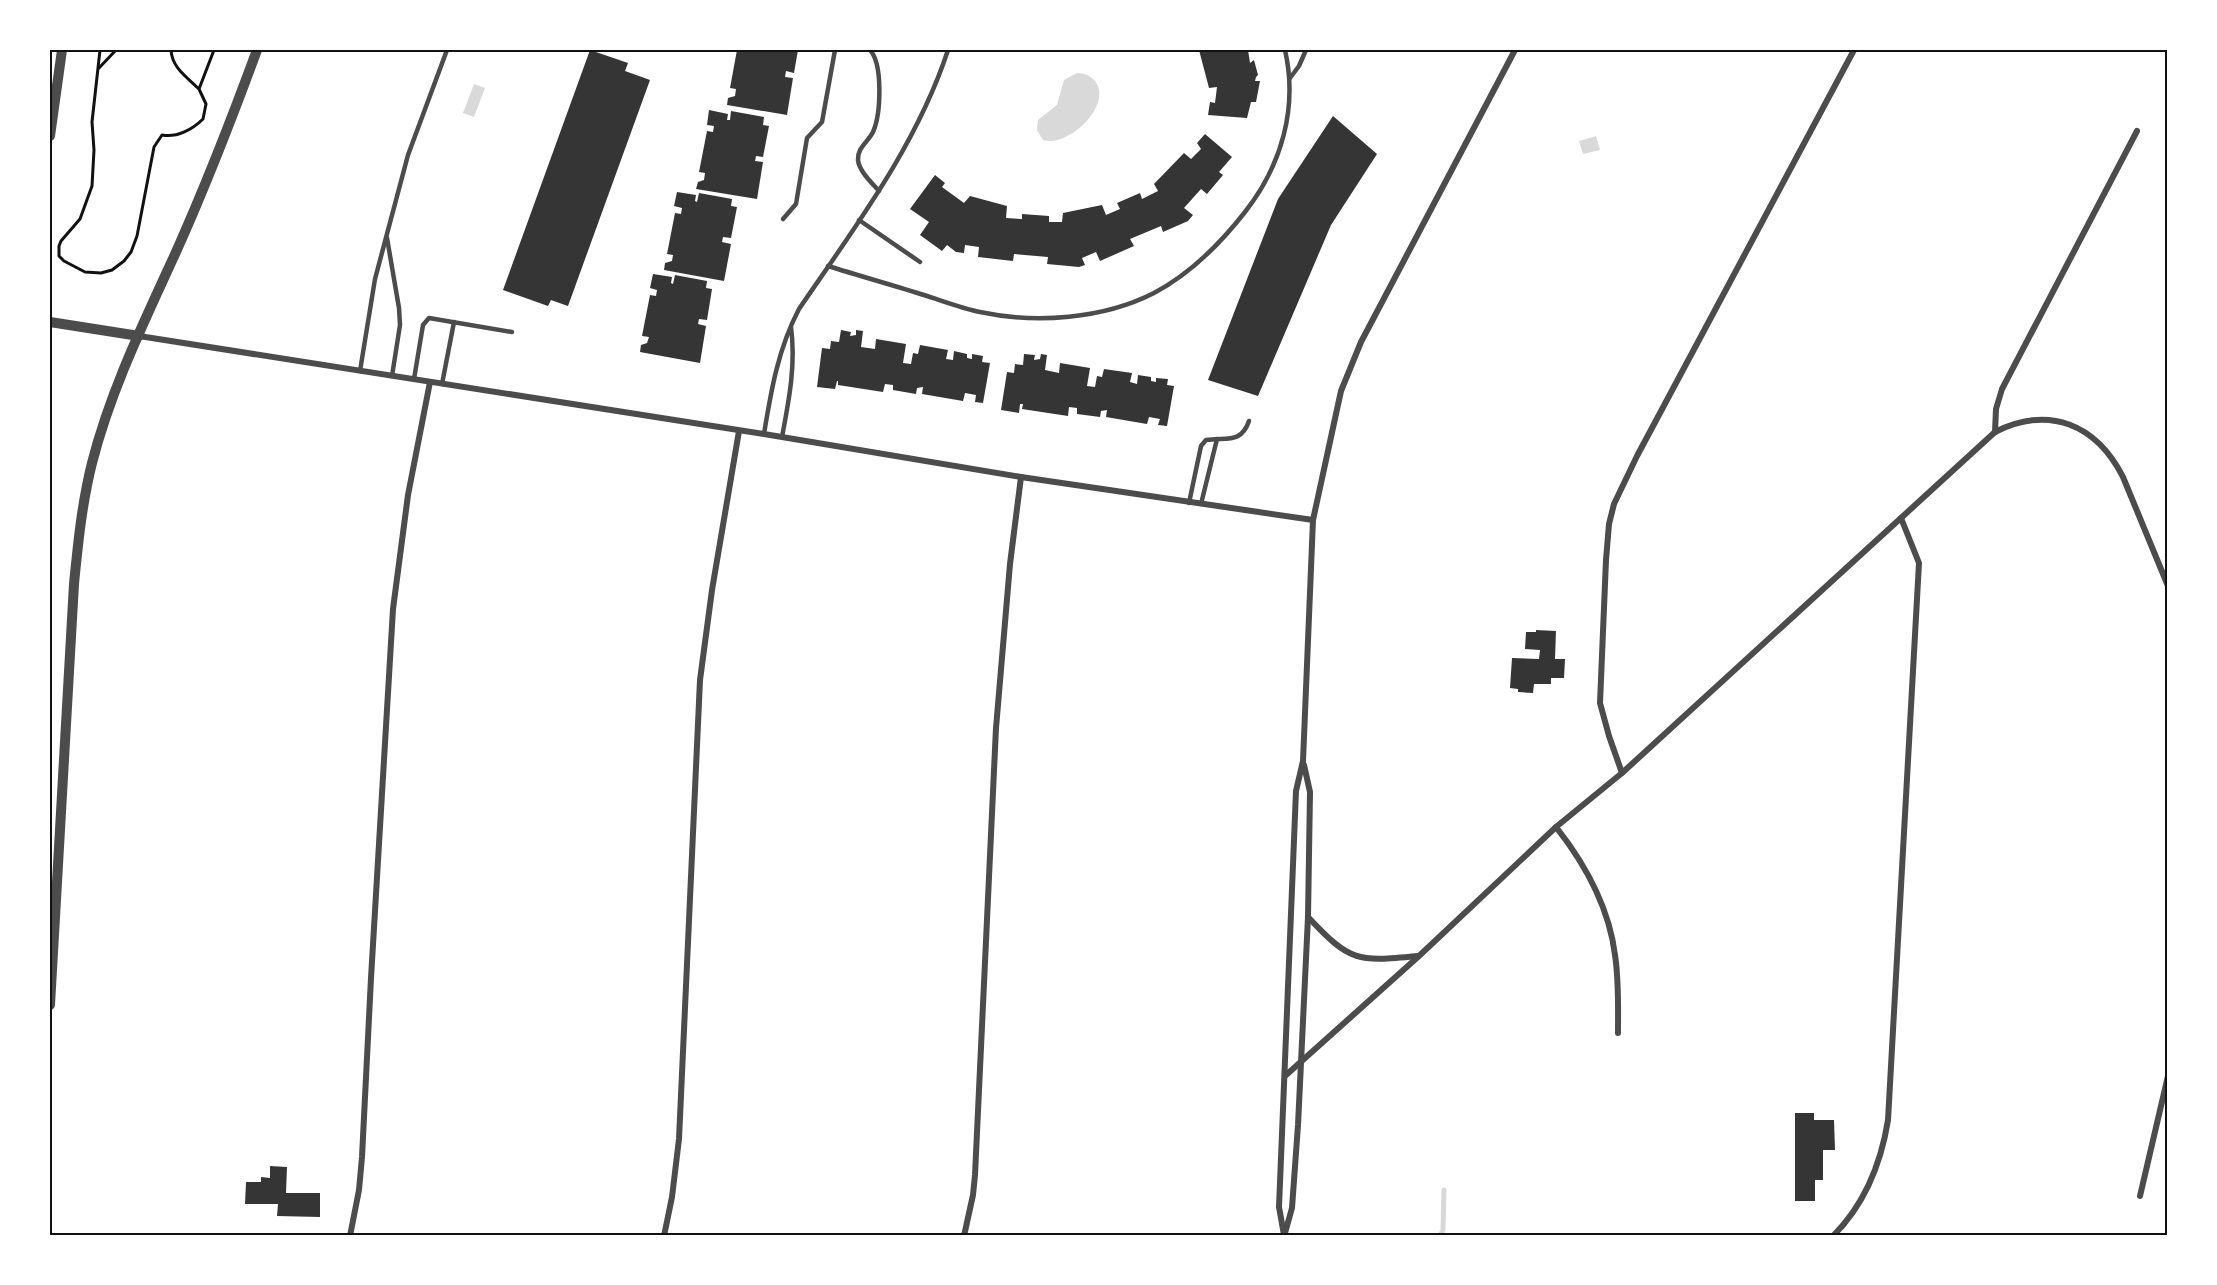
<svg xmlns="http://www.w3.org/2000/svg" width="2217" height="1285" viewBox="0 0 2217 1285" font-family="'Public Sans',sans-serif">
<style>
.water{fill:#d9d9d9}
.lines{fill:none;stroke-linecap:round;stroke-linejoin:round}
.stream{stroke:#d9d9d9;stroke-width:5}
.building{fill:#353535}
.path{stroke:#111;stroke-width:3}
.service{stroke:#4c4c4c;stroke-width:4.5}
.minor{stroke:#4c4c4c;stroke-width:6}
.tertiary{stroke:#4c4c4c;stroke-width:10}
.neatline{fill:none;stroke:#111;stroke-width:2}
</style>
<rect width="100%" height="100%" fill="#fff"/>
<g class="water">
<path d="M1077 73C1086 73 1093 77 1097 84 1110 109 1066 148 1043 140L1037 130 1038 120 1057 105 1064 80Z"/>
<polygon points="474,84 485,88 474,117 463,113"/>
<polygon points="1596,136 1600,150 1583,154 1579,141"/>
</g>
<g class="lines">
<polyline class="stream" points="1440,1236 1443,1230 1444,1190"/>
</g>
<g class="building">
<polygon points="590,50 628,63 625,71 650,80 568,306 551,300 548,306 503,290"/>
<polygon points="737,50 798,50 794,73 786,71 785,77 793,78 787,115 727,105 728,98 735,96 736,89 730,88"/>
<polygon points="1199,50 1248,50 1250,63 1254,60 1258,75 1256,77 1255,81 1260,81 1256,102 1251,102 1247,118 1208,115 1210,102 1215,103 1217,87 1209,88"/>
<polygon points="709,110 728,114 727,120 730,120 731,111 764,117 763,125 769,126 763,157 756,156 755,161 763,162 757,199 696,189 698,182 704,180 705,173 699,172 707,131 713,132 714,126 707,125"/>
<polygon points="1333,116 1377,154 1331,225 1258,396 1208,380 1278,199"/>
<polygon points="1205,134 1232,157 1219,172 1223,175 1207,194 1201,189 1184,208 1193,215 1188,221 1163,232 1161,226 1130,239 1134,246 1100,261 1096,252 1082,258 1085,265 1079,267 1047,264 1048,257 1014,254 1013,261 978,257 979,247 965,245 964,253 956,252 947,245 942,251 920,235 929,222 910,209 935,175 945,183 942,187 964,203 970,196 1007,206 1006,218 1022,219 1022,214 1049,216 1049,222 1062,222 1063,213 1102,205 1106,215 1120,209 1117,203 1140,193 1142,199 1158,191 1154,184 1184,153 1191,159 1201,149 1197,143"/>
<polygon points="677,192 696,195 695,201 697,202 699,193 732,199 731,206 737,207 731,238 723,237 722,242 731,244 724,281 664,270 665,263 672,261 673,255 667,254 675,213 681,214 682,208 674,206"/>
<polygon points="653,274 672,277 671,283 673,284 675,275 707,281 706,288 712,289 707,320 699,319 698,324 706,326 700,363 640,352 641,345 647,343 649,337 642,336 650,295 656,296 657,290 650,288"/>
<polygon points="841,330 851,332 850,336 856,335 856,330 863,331 861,347 875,349 876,339 906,344 903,363 911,364 913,353 918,354 920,345 948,350 946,359 953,360 954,351 967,354 967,358 972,359 972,354 983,356 982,362 990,363 983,403 975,402 976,395 965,393 963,401 922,394 923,387 917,388 916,394 893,390 893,385 885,384 883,392 838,385 838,381 837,381 835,389 817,387 822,348 830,349 831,341 839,342"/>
<polygon points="1024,354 1035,355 1034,360 1040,359 1041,354 1047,355 1045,370 1059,373 1060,363 1090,368 1087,386 1095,387 1097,376 1102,377 1104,369 1132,373 1130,382 1137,384 1138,375 1151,377 1151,381 1156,382 1156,378 1168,379 1167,385 1174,386 1167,426 1158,425 1160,419 1149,417 1147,424 1106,417 1107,410 1101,411 1100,417 1077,414 1077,408 1069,407 1068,416 1022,409 1023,404 1020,404 1019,413 1001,410 1007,372 1014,373 1015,364 1023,365"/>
<polygon points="1536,630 1556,631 1555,659 1565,659 1564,678 1551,678 1551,684 1534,684 1533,693 1518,692 1518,689 1510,688 1512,658 1539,659 1540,650 1525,649 1526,632 1536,632"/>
<polygon points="1795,1113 1814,1113 1814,1120 1834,1120 1835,1150 1823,1150 1823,1180 1815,1180 1815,1201 1795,1201"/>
<polygon points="270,1166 287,1167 286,1193 320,1193 320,1217 277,1216 278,1204 245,1204 246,1182 261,1182 261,1177 270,1178"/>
</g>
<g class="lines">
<g class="path">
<path d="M100 50 92 122 94 150 92 186 80 219 61 241 59 246V256L64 261 85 272 101 273 112 270 124 261 131 252 137 236 154 147 162 135C177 138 193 129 203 119L206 104 199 89 214 50"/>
<path d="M171 50C172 68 187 77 199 89"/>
<polyline points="99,68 116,50"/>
</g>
<g class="service">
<path d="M870 50C883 64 881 114 873 132 868 142 857 148 858 160 859 171 872 183 879 191"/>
<polyline points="1290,78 1299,66 1306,50"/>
<polyline points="783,219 796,204 807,138 822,122 835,50"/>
<polyline points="859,220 920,262"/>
<polyline points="387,238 399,308 400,325 392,376"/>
<path d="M828 266C860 276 892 285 924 295 943 301 961 308 980 312 1036 324 1103 319 1154 293 1190 274 1220 244 1245 212 1282 165 1298 107 1285 50"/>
<polyline points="360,371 375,279 408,155 447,50"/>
<polyline points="414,379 423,325 429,318 512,332"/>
<polyline points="442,384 454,322"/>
<path d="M764 434C771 391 778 349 799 309 855 227 917 145 948 50"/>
<path d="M782 437C789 400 796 365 791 327"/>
<path d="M1189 503 1201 446 1206 440C1227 437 1241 444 1249 421"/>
<polyline points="1201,504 1217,439"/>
</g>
<g class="minor">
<polyline points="139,336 764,434 1021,477 1313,520"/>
<polyline points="1995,432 1996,409 2002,389 2137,131"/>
<polyline points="1622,773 1609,736 1600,703 1606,560 1609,524 1614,504 1637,456 1854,50"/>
<path d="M1556 827C1586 865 1609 907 1615 955 1619 981 1618 1007 1618 1033"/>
<path d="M1308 917C1350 962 1357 962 1418 956"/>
<path d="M1285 1076 1419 956 1556 827 1622 773 1995 432C2049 405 2096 424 2123 477L2168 586"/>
<polyline points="2140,1196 2168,1076"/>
<polyline points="1285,1233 1292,1208 1298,1125 1308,917 1310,792 1304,765"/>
<polyline points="1284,1235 1279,1207 1296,791 1303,761 1313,520 1341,391 1361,342 1515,50"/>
<polyline points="350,1236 359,1190 362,1157 371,978 393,609 408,495 430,382"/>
<polyline points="664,1236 672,1197 679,1139 700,680 712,590 739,431"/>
<polyline points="964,1236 973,1195 975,1175 996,728 1010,564 1021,477"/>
<path d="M1833 1236C1865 1204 1881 1164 1888 1120L1919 563 1901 518"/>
</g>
<g class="tertiary">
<polyline points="50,136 62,50"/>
<polyline points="50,322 139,336"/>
<path d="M50 1005 74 584C78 543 82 503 92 463 111 389 145 320 176 252 206 185 232 118 257 50"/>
</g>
</g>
<rect width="2217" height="1285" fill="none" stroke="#ffffff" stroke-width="102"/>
<rect x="51" y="51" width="2115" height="1183" class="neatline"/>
</svg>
